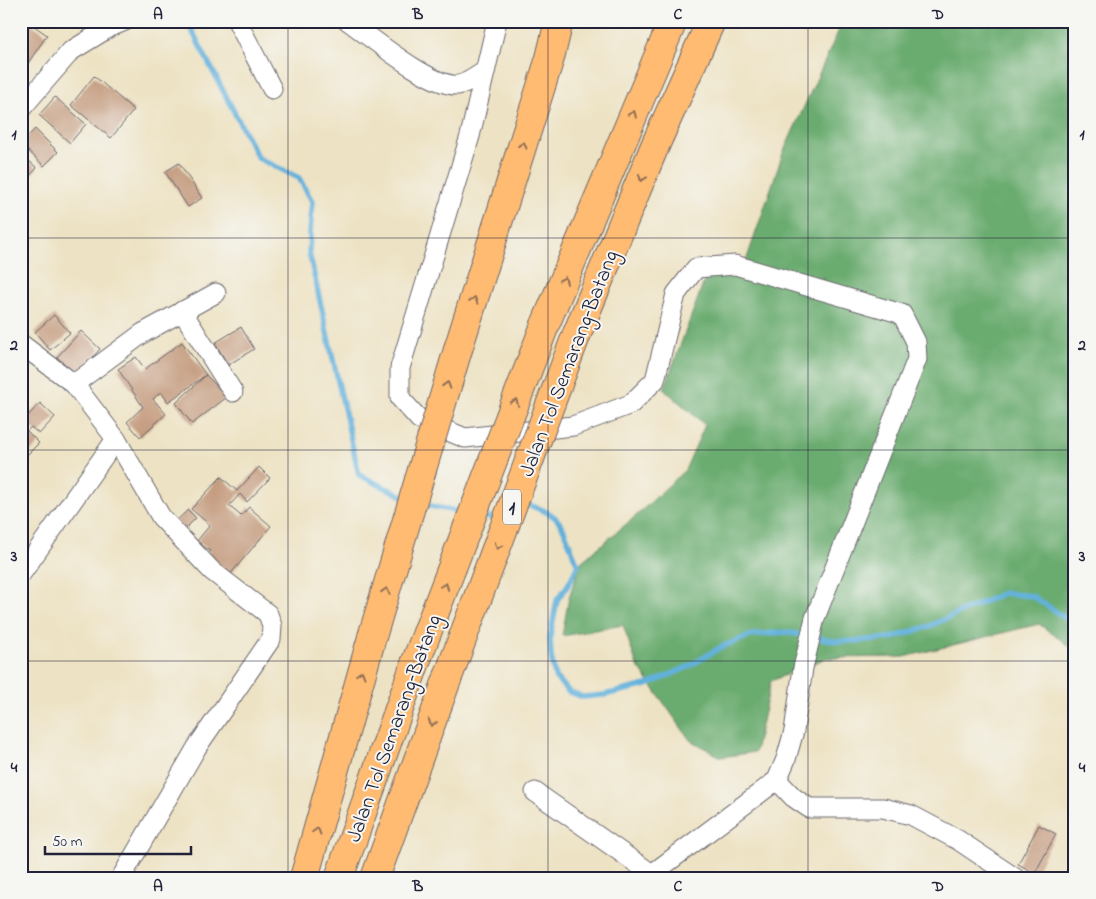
<svg xmlns="http://www.w3.org/2000/svg" width="1096" height="899" viewBox="0 0 1096 899" font-family="'Indie Flower',sans-serif">
<style>
.forest{fill:#6bac70;stroke:#466756}
.lines{fill:none;stroke-linecap:round;stroke-linejoin:round}
.stream{stroke:#62b1dc;stroke-width:5.5}
.building{fill:#c59c80}
.minor-casing{stroke:#69656b;stroke-width:21}
.motorway-casing{stroke:#69656b;stroke-width:30}
.minor{stroke:#fff;stroke-width:19}
.motorway{stroke:#ffbb71;stroke-width:28}
.motorway-bridge-casing{stroke:#69656b;stroke-width:30;stroke-linecap:butt}
.motorway-bridge{stroke:#ffbb71;stroke-width:28}
.oneway{stroke:#906e56}
.grid{fill:none;stroke:#22223b;stroke-width:1;stroke-opacity:0.55}
.labels{text-anchor:middle;stroke-width:4;stroke-linejoin:round;paint-order:stroke}
.shield{fill:#f6f6f2;stroke:#626272;stroke-width:1}
.shield-label{font-size:20px;font-weight:bold;fill:#22223b}
.street-label{font-size:21px;fill:#22223b;stroke:#f6f6f2}
.neatline{fill:none;stroke:#22223b;stroke-width:2}
.grid-label{font-size:16px;text-anchor:middle;font-weight:bold;fill:#22223b}
</style>
<rect width="100%" height="100%" fill="#f6f6f2"/>
<filter id="ink" filterUnits="userSpaceOnUse"><feTurbulence type="fractalNoise" baseFrequency=".02" numOctaves="2"/><feDisplacementMap in="SourceGraphic" scale="10" xChannelSelector="R" yChannelSelector="G"/><feConvolveMatrix kernelMatrix="1 2 1 2 8 2 1 2 1" color-interpolation-filters="sRGB"/></filter>
<filter id="wash" filterUnits="userSpaceOnUse"><feTurbulence type="fractalNoise" baseFrequency=".0096" numOctaves="4" result="noise"/><feDisplacementMap in="SourceGraphic" scale="20" xChannelSelector="R" yChannelSelector="G"/><feGaussianBlur stdDeviation="1.12" result="paint"/><feColorMatrix in="noise" values="0 0 0 0 0 0 0 0 0 0 0 0 0 0 0 0 0 1.4 0 .05"/><feComposite in="paint" operator="in"/></filter>
<g filter="url(#wash)">
<rect width="100%" height="100%" fill="#ede2c3"/>
<polygon class="forest" points="843,21 1075,21 1075,650 1039,624 904,657 826,658 771,681 755,752 721,757 690,740 637,665 623,625 562,636 569,597 581,562 637,515 685,470 705,425 664,389 705,279 743,270 783,153"/>
<g class="lines">
<g class="stream">
<polyline points="187,21 258,158 299,178 312,201 309,252 359,475 407,498"/>
<path d="M521 503C568 515 560 526 578 565L568 585 557 600 550 637 551 656 555 677 569 692 583 697 604 695 647 685 688 667 721 647 752 635 785 632 836 641H854L891 638 927 627 1004 593 1032 596 1075 624"/>
<polyline points="420,504 465,513"/>
<polyline points="479,516 492,518 498,514"/>
</g>
</g>
<g id="blocks">
<g class="building">
<polygon points="30,23 47,35 24,69 21,67 21,35"/>
<polygon points="94,76 134,110 111,138 71,105"/>
<polygon points="55,97 86,124 70,143 39,115"/>
<polygon points="35,129 58,152 44,166 21,144"/>
<polygon points="21,154 37,168 24,182 21,179"/>
<polygon points="179,163 202,198 188,207 165,172"/>
<polygon points="21,183 28,188 21,196"/>
<polygon points="54,315 70,333 50,350 35,332"/>
<polygon points="241,327 254,349 228,365 215,343"/>
<polygon points="81,331 100,349 77,375 57,357"/>
<polygon points="182,342 206,375 168,402 161,392 153,399 166,414 140,437 127,422 143,407 118,369 136,357 145,369"/>
<polygon points="206,375 227,397 192,424 176,403"/>
<polygon points="40,403 55,417 39,434 31,427 27,431 39,443 27,455 21,450 21,417 24,420"/>
<polygon points="259,467 270,478 247,502 240,494 229,506 241,516 249,507 271,526 228,577 205,557 210,551 197,541 210,525 191,509 221,477 237,491"/>
<polygon points="188,510 196,518 184,530 176,521"/>
<polygon points="1039,825 1056,834 1035,873 1018,864"/>
</g>
</g>
</g>
<g filter="url(#ink)">
<use href="#blocks" fill-opacity="0" stroke="#69656b" stroke-width="1"/>
<g class="lines">
<g class="minor-casing">
<g id="minor">
<polyline points="237,21 272,89"/>
<path d="M348 21C371 37 432 88 458 85 467 84 478 75 485 71"/>
<polyline points="497,21 470,136 400,368 400,398 419,419 465,438 573,426 631,404 655,380 676,294 696,268 735,265 902,314 916,342 917,359 815,618 803,668 794,731 786,759 777,780 652,874"/>
<polyline points="21,109 71,51 110,27 125,21"/>
<polyline points="182,311 233,392"/>
<polyline points="21,344 74,384 116,439 161,517 212,571 268,614 272,626 271,639 197,747 121,878"/>
<polyline points="74,384 143,333 216,293"/>
<polyline points="21,574 116,439"/>
<polyline points="777,780 793,797 809,808 883,808 911,815 958,840 1015,878"/>
<polyline points="535,792 652,874 647,878"/>
</g>
</g>
<g class="motorway-casing">
<g id="motorway">
<polyline points="545,325 673,21"/>
<polyline points="576,336 654,148 711,21"/>
<polyline points="459,346 550,58 559,21"/>
<polyline points="304,878 372,637"/>
<polyline points="339,878 415,664"/>
<polyline points="375,878 448,677"/>
</g>
</g>
<use href="#minor" class="minor"/>
<use href="#motorway" class="motorway"/>
<g class="motorway-bridge-casing">
<g id="motorway-bridge">
<polyline points="372,637 459,346"/>
<polyline points="415,664 545,325"/>
<polyline points="448,677 576,336"/>
</g>
</g>
<use href="#motorway-bridge" class="motorway-bridge"/>
</g>
<defs><path id="oneway-chevron" d="M-2-3.5L2.5 0L-2 3.5" fill="none" stroke-width="1.6" stroke-linecap="round" stroke-linejoin="round" transform="scale(1.25)"/></defs>
<g class="oneway">
<use href="#oneway-chevron" transform="translate(633 114) rotate(-67)"/>
<use href="#oneway-chevron" transform="translate(523 145) rotate(-73)"/>
<use href="#oneway-chevron" transform="translate(642 178) rotate(112)"/>
<use href="#oneway-chevron" transform="translate(564 280) rotate(-67)"/>
<use href="#oneway-chevron" transform="translate(474 300) rotate(-72)"/>
<use href="#oneway-chevron" transform="translate(447 385) rotate(-73)"/>
<use href="#oneway-chevron" transform="translate(515 402) rotate(-69)"/>
<use href="#oneway-chevron" transform="translate(498 546) rotate(111)"/>
<use href="#oneway-chevron" transform="translate(445 586) rotate(-69)"/>
<use href="#oneway-chevron" transform="translate(386 591) rotate(-73)"/>
<use href="#oneway-chevron" transform="translate(361 674) rotate(-74)"/>
<use href="#oneway-chevron" transform="translate(432 723) rotate(110)"/>
<use href="#oneway-chevron" transform="translate(317 831) rotate(-74)"/>
</g>
</g>
<path class="grid" d="M288 21V878M548 21V878M808 21V878M21 238H1075M21 450H1075M21 661H1075"/>
<g class="labels">
<rect class="shield" x="503" y="489.5" width="18" height="35" rx="4"/>
<g class="shield-label">
<text x="512" y="514">1</text>
</g>
<g class="street-label">
<text transform="translate(568 363) rotate(-69)" y="7">Jalan Tol Semarang–Batang</text>
<text transform="translate(393 728) rotate(-70)" y="7">Jalan Tol Semarang–Batang</text>
</g>
</g>
<rect width="1096" height="899" fill="none" stroke="#f6f6f2" stroke-width="55"/>
<path d="M45 846v8h146v-8" fill="none" stroke="#22223b" stroke-width="2.5"/>
<text x="52" y="846" font-size="15" fill="#22223b" stroke="#f6f6f2" stroke-width="4" paint-order="stroke">50 m</text>
<rect x="28" y="28" width="1040" height="844" class="neatline"/>
<g class="grid-label">
<text x="158" y="19">A</text>
<text x="418" y="19">B</text>
<text x="678" y="19">C</text>
<text x="938" y="19">D</text>
<text x="14" y="139">1</text>
<text x="1082" y="139">1</text>
<text x="14" y="350">2</text>
<text x="1082" y="350">2</text>
<text x="14" y="561">3</text>
<text x="1082" y="561">3</text>
<text x="14" y="772">4</text>
<text x="1082" y="772">4</text>
<text x="158" y="891">A</text>
<text x="418" y="891">B</text>
<text x="678" y="891">C</text>
<text x="938" y="891">D</text>
</g>
</svg>
